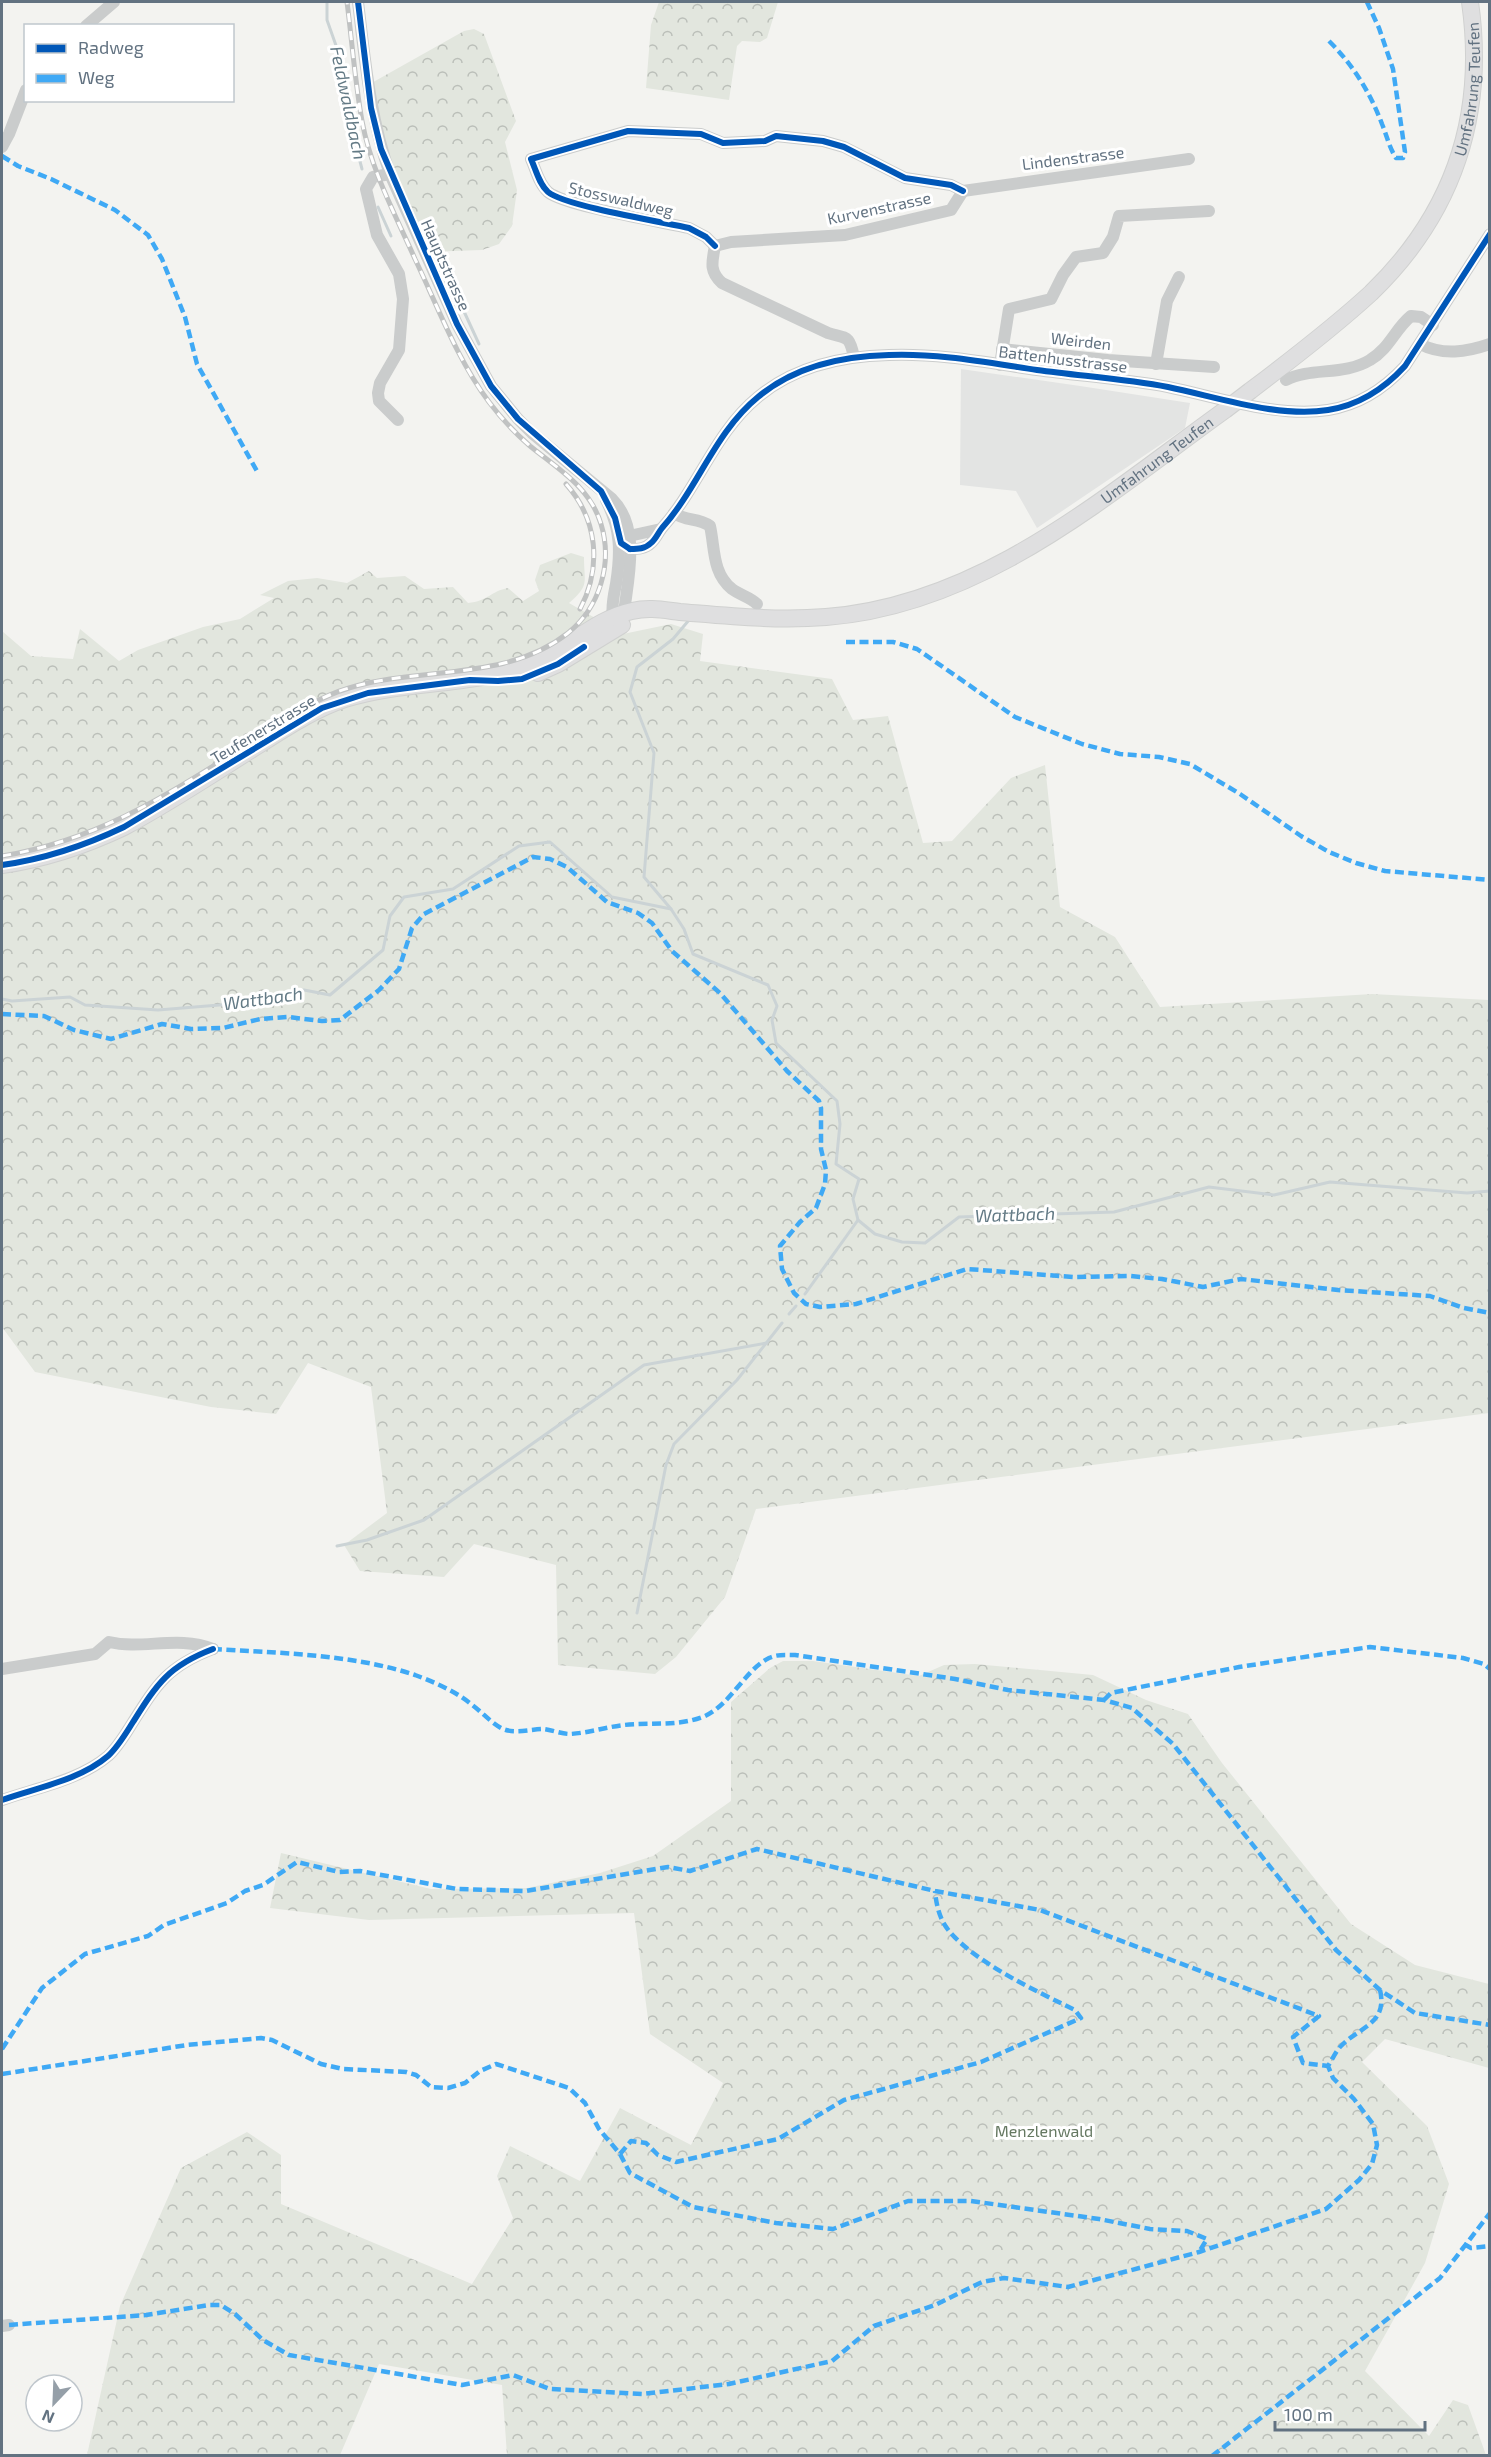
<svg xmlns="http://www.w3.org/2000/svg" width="1491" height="2457" viewBox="0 0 1491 2457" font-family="'Exo 2',sans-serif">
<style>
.built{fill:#e3e4e3}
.forest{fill:url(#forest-crowns)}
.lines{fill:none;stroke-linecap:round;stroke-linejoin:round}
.stream{stroke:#cbd3d5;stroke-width:3}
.major-casing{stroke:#d0d1d0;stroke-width:18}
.minor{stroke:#cacccc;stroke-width:12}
.major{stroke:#dfdfe0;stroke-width:16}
.rail-casing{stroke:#c0c2c2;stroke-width:5}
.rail{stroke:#fff;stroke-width:3;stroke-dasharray:9;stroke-linecap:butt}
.major-bridge-casing{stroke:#d0d1d0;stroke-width:18;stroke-linecap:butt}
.major-bridge{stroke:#dfdfe0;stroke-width:16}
.quiet{stroke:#3fa9f5;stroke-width:4.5;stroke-dasharray:9 4.5;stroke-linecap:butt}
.cycleway-casing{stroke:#fff;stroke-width:10}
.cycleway{stroke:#0057b8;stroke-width:6}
.labels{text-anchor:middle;stroke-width:6;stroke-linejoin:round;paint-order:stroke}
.street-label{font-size:16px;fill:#627281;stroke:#fff}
.park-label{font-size:16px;fill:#657861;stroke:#fff}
.water-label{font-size:18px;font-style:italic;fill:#637a85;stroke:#fff}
</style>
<defs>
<pattern id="forest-crowns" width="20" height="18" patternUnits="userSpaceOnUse" patternTransform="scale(1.5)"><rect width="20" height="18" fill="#e2e6de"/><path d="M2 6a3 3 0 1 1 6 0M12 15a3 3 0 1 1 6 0" fill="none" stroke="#bbbfb9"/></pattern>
</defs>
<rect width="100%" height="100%" fill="#f3f3f0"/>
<polygon class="built" points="961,369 1080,386 1190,403 1185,428 1037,528 1016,491 960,485"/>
<g class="forest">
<polygon points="659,2 778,2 767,38 760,42 742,41 737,46 729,100 646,88 651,25"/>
<polygon points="474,29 484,34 516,121 505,142 517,190 512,226 499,244 482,250 425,252 390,174 368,85 464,31"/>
<path d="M571 553 584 557C584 583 590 585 569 603L623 634 671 624 703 634 700 661 832 679 853 720 888 716 923 843 952 841 1011 778 1045 765 1060 907 1115 937 1160 1007 1372 994 1489 1000V1413L756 1509 725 1597 676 1657 655 1674 558 1665 556 1565 474 1544 444 1577 360 1571 344 1545 387 1513 371 1387 308 1363 276 1414 211 1407 35 1372 2 1327V631L31 656 73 659 80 629 119 661 138 650 203 627 240 619 274 598 260 595 288 581 317 578 347 583 369 571 377 578 405 576 424 589 453 587 468 603C488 601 491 591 508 588L523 601 539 591 535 580 540 565Z"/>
<polygon points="783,1661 813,1661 919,1676 944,1665 975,1664 1093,1675 1146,1700 1188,1714 1222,1763 1351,1924 1415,1965 1489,1984 1489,2068 1385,2039 1362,2062 1427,2126 1449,2184 1425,2263 1365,2371 1429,2436 1453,2400 1468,2405 1486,2455 507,2455 502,2385 379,2364 340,2455 87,2455 120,2306 181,2168 247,2132 281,2155 281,2204 472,2284 513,2218 497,2176 510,2146 580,2181 620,2108 691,2145 723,2083 650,2034 634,1913 369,1920 270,1908 281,1853 431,1889 527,1888 600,1873 653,1856 731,1801 731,1702 770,1668"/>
</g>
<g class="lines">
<g class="stream">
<polyline points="327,2 327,20 339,54 354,139 362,169"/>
<polyline points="378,207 391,236"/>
<polyline points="450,281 479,344"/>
<polyline points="671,909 644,877 654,753 630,692 637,667 673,639 689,620"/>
<polyline points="2,999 12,1001 70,997 85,1005 158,1010 257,1002 304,990 330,995 383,950 390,916 404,897 453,889 519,846 550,842 612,897 671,909 684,929 693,954 768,985 777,1006 772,1020 776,1043 837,1101 840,1124 836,1164 859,1179 853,1199 858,1220 875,1234 902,1242 925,1243 959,1217 1114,1212 1209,1187 1274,1195 1330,1182 1467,1193 1490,1191"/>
<polyline points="805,1294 858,1220"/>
<polyline points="789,1314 796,1306"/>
<polyline points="337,1546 367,1540 424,1520 644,1365 767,1343"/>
<polyline points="637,1613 666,1465 674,1444 737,1380 782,1323"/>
</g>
<g class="major-casing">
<g id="major">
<path id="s1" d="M1250 391C1291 360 1333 328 1371 293 1454 213 1486 114 1470 2"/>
<polyline points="538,673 558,664 622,625"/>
<path id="s2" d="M2 865C45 859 84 846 124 827 169 803 211 775 254 748 283 730 312 710 345 699 405 680 471 687 530 664 566 651 594 619 632 611 649 607 663 610 680 612 729 616 777 621 826 617 982 605 1104 497 1225 410"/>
</g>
</g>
<g class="minor">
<path d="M358 2C365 60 370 118 390 174L457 324 491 386 518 419 532 433 612 499C641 528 628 577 624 613"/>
<polyline points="86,26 114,2"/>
<polyline points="2,147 9,134 26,90"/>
<polyline points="390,174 373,177 366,189 377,235 399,274 403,299 399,350 380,383 378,393 379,401 398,420"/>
<polyline points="963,191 1189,159"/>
<path d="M715 246 706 237 689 228C662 222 565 206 548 192 539 184 536 170 531 159L628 131 701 134 723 143 765 141 776 136 823 141 844 147 905 178 951 185 963 191"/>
<polyline points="715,246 731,242 845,235 951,210 963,191"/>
<path d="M715 246C712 262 709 271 722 283L828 333C847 339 849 334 854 357"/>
<path d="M1420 344C1443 356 1467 352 1490 344"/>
<polyline points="1002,349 1108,360 1214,367"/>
<polyline points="1156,364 1167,301 1179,277"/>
<polyline points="1000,365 1009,309 1051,299 1063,275 1076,257 1103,253 1113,237 1119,216 1209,211"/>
<path d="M1286 380C1311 367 1344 376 1370 360 1389 349 1395 329 1411 316L1421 317 1433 325"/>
<path d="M606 500C621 529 621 552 616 584 614 594 611 606 613 617"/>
<path d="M674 513C687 522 697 517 710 526 715 548 712 573 732 589 740 595 750 597 757 604"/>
<polyline points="623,542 629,536 661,529"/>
<path d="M630 549C638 549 645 549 651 543 656 539 658 533 662 528 698 488 715 432 758 397 795 366 841 356 889 355 938 353 989 363 1037 370 1081 376 1125 379 1168 387 1217 397 1278 418 1328 410 1360 405 1384 389 1405 366L1490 234"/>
<path d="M2 1669 95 1654 109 1642C143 1650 178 1635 213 1649"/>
<path d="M2 1800C36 1788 80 1780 108 1756 118 1747 126 1733 133 1722 157 1684 168 1666 213 1649"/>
<polyline points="2,2326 9,2325"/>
</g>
<use href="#major" class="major"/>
<g class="rail-casing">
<g id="rail">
<path d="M566 484C598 520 602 567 580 609"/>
<path d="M2 856C97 840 164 797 244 747 277 726 311 699 349 688 421 666 506 682 568 633 600 607 613 563 601 524 590 487 558 469 530 446 515 433 501 418 489 402 457 359 438 307 415 259 395 214 371 170 362 121 355 82 352 41 347 2"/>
</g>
</g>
<use href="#rail" class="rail"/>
<g class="major-bridge-casing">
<polyline id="major-bridge" points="1225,410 1250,391"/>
</g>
<use href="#major-bridge" class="major-bridge"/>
<g class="quiet">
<path d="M1329 41C1353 65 1370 92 1382 124 1387 136 1389 147 1396 158H1403L1405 152 1393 69 1379 28 1367 2"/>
<polyline points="2,156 18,166 51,179 115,210 148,235 162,259 185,317 197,364 258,473"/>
<polyline points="846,642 893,642 917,649 1015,717 1082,744 1120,754 1159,757 1190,764 1240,794 1301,836 1329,852 1356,863 1385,871 1490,880"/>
<polyline points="2,1014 44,1016 74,1030 111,1039 162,1024 191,1029 223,1028 260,1019 288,1017 322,1021 340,1020 379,990 399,969 412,928 424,914 533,857 550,859 567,867 607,902 638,913 652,923 672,951 720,993 787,1071 819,1101 821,1108 821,1149 826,1170 825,1184 816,1208 800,1222 780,1246 782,1269 794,1293 806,1304 820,1307 856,1304 967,1269 1074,1277 1130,1276 1162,1279 1203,1287 1241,1279 1338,1290 1430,1296 1464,1308 1490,1313"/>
<path d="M213 1649C277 1653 353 1654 415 1675 434 1682 455 1691 471 1704 482 1712 491 1723 503 1729 515 1734 531 1729 544 1729 552 1730 562 1734 570 1734 588 1733 606 1727 624 1725 651 1722 678 1727 705 1716 731 1704 745 1670 769 1658 777 1654 786 1655 795 1655L955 1679 1008 1690 1104 1700 1132 1708 1173 1744 1336 1950 1380 1990 1415 2013 1490 2025"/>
<polyline points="1104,1700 1111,1693 1239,1667 1370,1647 1463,1658 1484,1664 1490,1669"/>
<polyline points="2,2049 42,1988 85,1954 148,1936 164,1925 227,1903 245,1891 263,1885 297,1862 339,1872 360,1871 457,1889 526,1891 668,1867 690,1871 757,1849 935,1891 1040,1910 1319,2016 1293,2037 1303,2063 1328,2066"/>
<polyline points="2,2074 187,2045 261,2038 272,2040 321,2064 343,2069 406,2072 416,2075 431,2087 448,2088 465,2083 480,2071 496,2064 569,2088 585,2103 599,2129 620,2154 630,2173 693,2207 776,2223 833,2229 908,2201 971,2201 1099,2219 1150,2229 1187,2231 1207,2239 1199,2252"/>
<path d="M620 2154 631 2141 646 2143 658 2155 676 2162 778 2139 844 2100 981 2062 1081 2018 1075 2010C1040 1993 962 1957 943 1922 938 1912 936 1902 935 1891"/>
<polyline points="1464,2244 1471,2248 1490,2246"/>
<path d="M9 2325 146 2315 209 2305H221L235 2314 263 2340 289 2355 462 2385 513 2375 550 2389 642 2394 729 2384 832 2361 874 2326 935 2305 982 2282 1004 2278 1068 2287 1199 2252 1326 2209 1359 2180 1372 2164 1377 2145 1373 2124 1354 2099 1333 2078 1328 2066C1332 2060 1336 2051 1341 2046 1359 2027 1388 2024 1380 1990"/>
<polyline points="1212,2456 1440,2278 1490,2213"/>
</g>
<g class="cycleway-casing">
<g id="cycleway">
<polyline points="358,2 371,108 381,149 457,324 491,386 518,419 601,491 615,518 621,543 630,549"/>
<path d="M715 246 706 237 689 228C662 222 565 206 548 192 539 184 536 170 531 159L628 131 701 134 723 143 765 141 776 136 823 141 844 147 905 178 951 185 963 191"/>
<path d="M630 549C638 549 645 549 651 543 656 539 658 533 662 528 698 488 715 432 758 397 795 366 841 356 889 355 938 353 989 363 1037 370 1081 376 1125 379 1168 387 1217 397 1278 418 1328 410 1360 405 1384 389 1405 366L1490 234"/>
<path d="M2 865C45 859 84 846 124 827L322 708 368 693 470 680 498 681 522 679 558 664 584 647"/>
<path d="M2 1800C36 1788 80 1780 108 1756 118 1747 126 1733 133 1722 157 1684 168 1666 213 1649"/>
</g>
</g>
<use href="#cycleway" class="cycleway"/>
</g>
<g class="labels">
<g class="street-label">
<text dy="6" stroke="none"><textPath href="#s1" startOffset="388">Umfahrung Teufen</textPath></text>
<text transform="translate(1073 158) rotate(-7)" y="6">Lindenstrasse</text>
<text transform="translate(621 199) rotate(13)" y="6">Stosswaldweg</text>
<text transform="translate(879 208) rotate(-12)" y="6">Kurvenstrasse</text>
<text transform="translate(446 265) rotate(66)" y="6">Hauptstrasse</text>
<text transform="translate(1081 341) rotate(6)" y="6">Weirden</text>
<text transform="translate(1063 359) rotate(7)" y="6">Battenhusstrasse</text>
<text dy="6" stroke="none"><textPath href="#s2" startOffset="1254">Umfahrung Teufen</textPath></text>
<text transform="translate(263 729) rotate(-31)" y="6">Teufenerstrasse</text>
</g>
<g class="park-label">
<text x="1044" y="2137">Menzlenwald</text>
</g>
<g class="water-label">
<text transform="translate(348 103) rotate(78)" y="6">Feldwaldbach</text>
<text transform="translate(263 999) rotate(-8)" y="6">Wattbach</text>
<text transform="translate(1015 1215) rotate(-2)" y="6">Wattbach</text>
</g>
</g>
<rect width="1491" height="2457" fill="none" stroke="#627281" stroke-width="6"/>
<rect x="24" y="24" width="210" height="78" fill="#ffffff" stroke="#c0c7cd" stroke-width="1.5"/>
<rect x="36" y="44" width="30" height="9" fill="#0057b8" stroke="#c0c7cd" stroke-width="1.5"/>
<text x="78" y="54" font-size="18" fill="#627281">Radweg</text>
<rect x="36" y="74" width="30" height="9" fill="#3fa9f5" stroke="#c0c7cd" stroke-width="1.5"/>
<text x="78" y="84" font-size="18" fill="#627281">Weg</text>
<g transform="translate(54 2403) rotate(203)"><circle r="28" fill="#ffffff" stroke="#c0c7cd" stroke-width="1.5"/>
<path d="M0-4.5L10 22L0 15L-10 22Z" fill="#959fa8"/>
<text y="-9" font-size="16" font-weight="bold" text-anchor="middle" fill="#627281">N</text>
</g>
<path d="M1275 2421v9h150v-9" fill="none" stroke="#627281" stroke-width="3"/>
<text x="1284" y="2421" font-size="18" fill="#627281" stroke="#ffffff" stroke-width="4.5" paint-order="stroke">100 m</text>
</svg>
